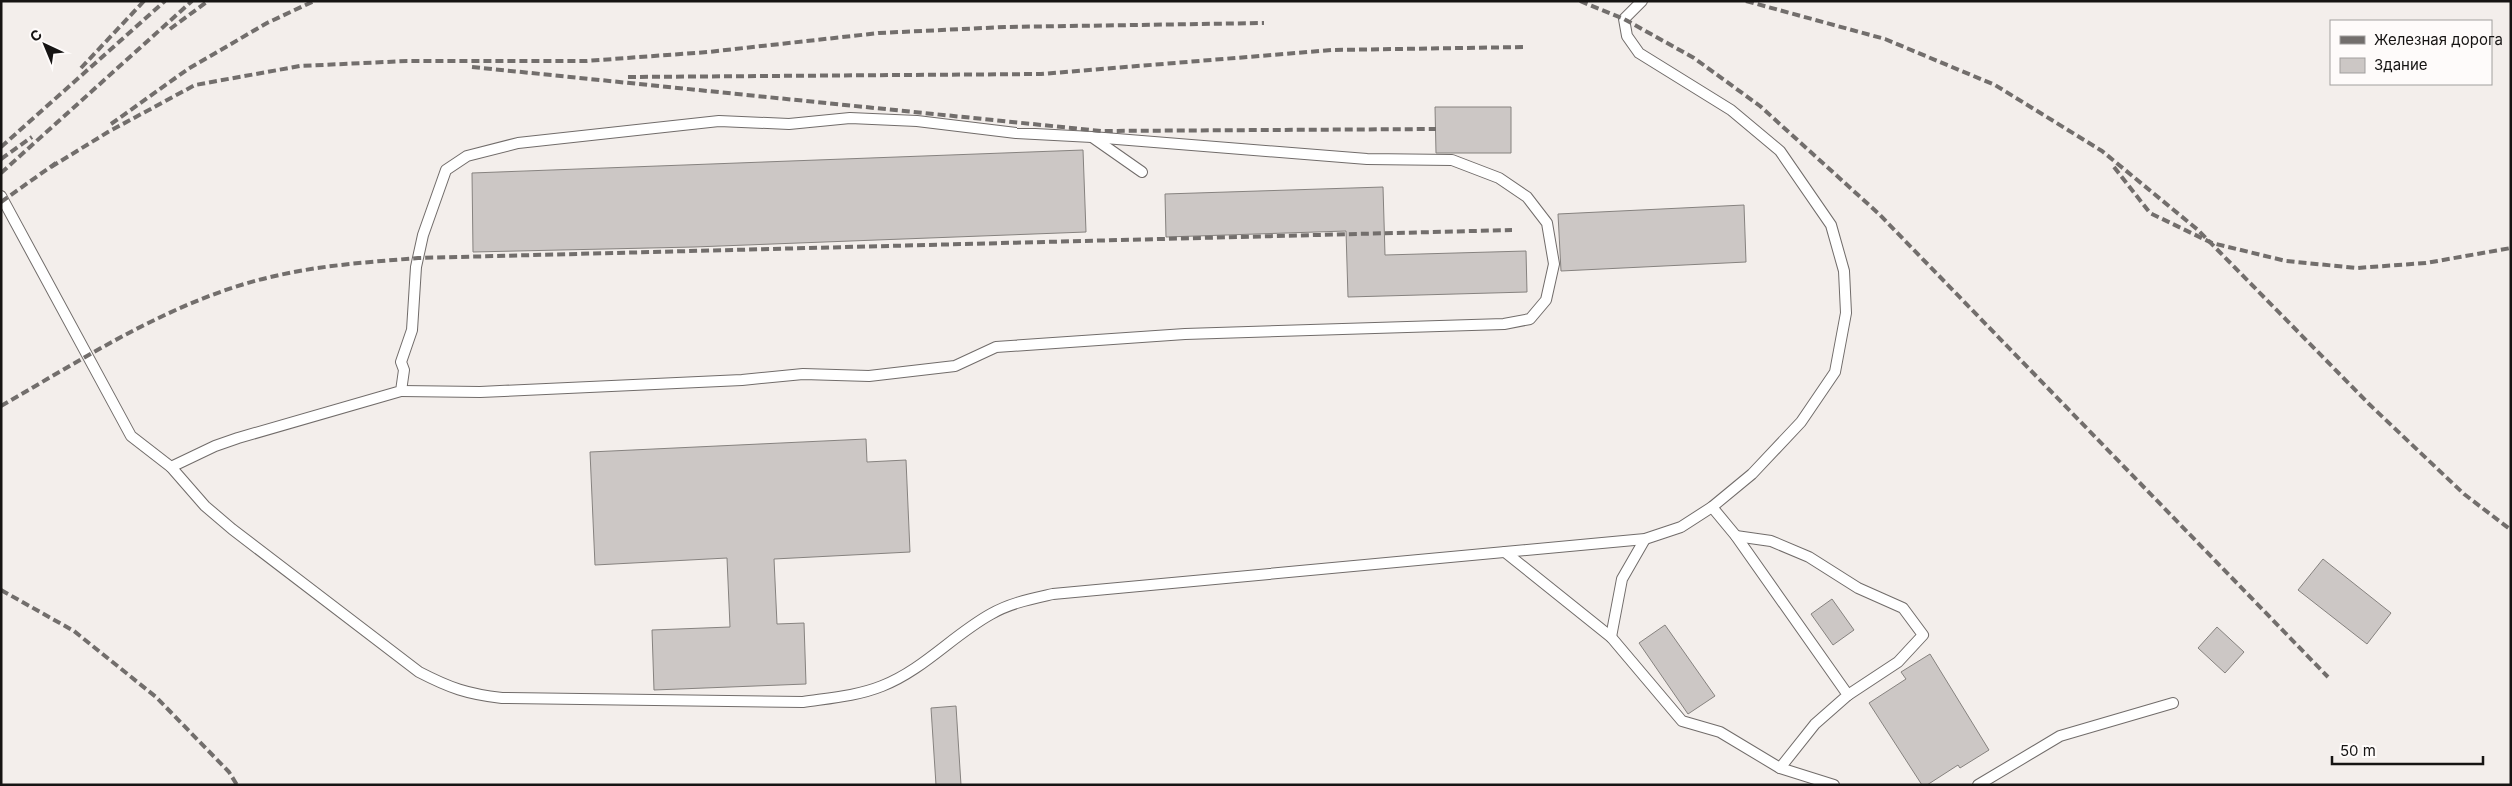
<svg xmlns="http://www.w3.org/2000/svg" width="2512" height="786" viewBox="0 0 2512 786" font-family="Inter,sans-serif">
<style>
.building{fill:#ccc7c5;stroke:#86827f}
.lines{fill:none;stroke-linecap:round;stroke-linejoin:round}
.lane-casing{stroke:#716c6a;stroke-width:12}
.lane{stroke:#fff;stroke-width:10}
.rail{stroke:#726e6c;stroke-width:4;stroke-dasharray:8 4;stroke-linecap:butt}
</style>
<rect width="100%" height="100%" fill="#f3eeeb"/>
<g class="building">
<polygon points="1435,107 1511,107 1511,153 1436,153"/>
<polygon points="1083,150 1086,232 694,247 473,252 472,173"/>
<polygon points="1383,187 1385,255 1526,251 1527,292 1348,297 1346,231 1166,237 1165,194"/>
<polygon points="1744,205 1746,262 1561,271 1558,214"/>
<polygon points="866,439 867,462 906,460 910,552 774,559 777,624 804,623 806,684 654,690 652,630 730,627 727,558 595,565 590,452"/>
<polygon points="2323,559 2391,613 2367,644 2298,590"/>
<polygon points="1832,599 1854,630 1833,645 1811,614"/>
<polygon points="1665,625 1715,696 1688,714 1639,643"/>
<polygon points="2217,627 2244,652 2225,673 2198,648"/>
<polygon points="1930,654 1989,750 1960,768 1958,765 1927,785 1922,785 1869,703 1906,679 1901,672"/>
<polygon points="956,706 961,785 936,785 931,708"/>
</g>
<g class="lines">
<g class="lane-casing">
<g id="lane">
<path d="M1 196 131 436 171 467 205 506 232 529 419 672C450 688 467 694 502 698L803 702C830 698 857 696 882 686 923 670 953 635 991 614 1010 603 1031 599 1053 594L1645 539 1681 527 1712 507 1752 474 1801 422 1835 372 1846 313 1844 271 1831 225 1780 151 1731 110 1639 53 1627 36 1624 19 1642 1"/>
<polyline points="401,391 480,392 742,380 803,374 869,376 955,366 996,347 1185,334 1504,324 1530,319 1546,300 1554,264 1547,223 1527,197 1499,178 1452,160 1367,159 1092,137"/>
<polyline points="171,467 215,446 238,438 401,391 404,370 401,362 412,330 416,267 423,235 446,170 467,156 518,143 719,121 789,124 850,118 917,121 1016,133 1092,137 1142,172"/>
<polyline points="1712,507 1736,536 1848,695 1815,724 1780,768"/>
<polyline points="1736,536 1771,541 1809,557 1858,588 1903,608 1923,635 1898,662 1848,695"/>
<polyline points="1505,552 1611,637 1682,721 1720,732 1780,768 1834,785"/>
<polyline points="1611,637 1622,579 1645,539"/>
<polyline points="1978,785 2060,736 2173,703"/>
</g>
</g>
<use href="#lane" class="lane"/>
<g class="rail">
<polyline points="1580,1 1624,19 1694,58 1760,106 1879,214 2328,677"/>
<polyline points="1746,1 1885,39 1995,85 2102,151 2198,230 2369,404 2464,494 2511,530"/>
<polyline points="170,29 208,1"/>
<polyline points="472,67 1101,131 1436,129"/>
<polyline points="81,68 144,1"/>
<polyline points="628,77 1041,74 1332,50 1525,47"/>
<polyline points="111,124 188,69 267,23 314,1"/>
<polyline points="1,147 165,1"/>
<polyline points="1,159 32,137"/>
<polyline points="51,167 108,132 195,85 300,66 407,61 586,61 708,52 879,33 1005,27 1264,23"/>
<polyline points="2114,167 2150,213 2212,243 2286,261 2357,268 2426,263 2511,248"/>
<polyline points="1,173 192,1"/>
<polyline points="1,202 56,163"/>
<path d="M1 406C88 356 176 298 275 276 322 265 370 262 418 258L1512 230"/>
<polyline points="1,590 74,631 156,697 229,772 237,785"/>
</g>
</g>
<rect width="2512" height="786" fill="none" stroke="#161413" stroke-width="5"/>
<rect x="2330" y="20" width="162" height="65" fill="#fefbfa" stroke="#a19f9e"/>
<rect x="2340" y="36" width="25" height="8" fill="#726e6c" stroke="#a19f9e"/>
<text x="2374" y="45" font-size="15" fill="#161413">Железная дорога</text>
<rect x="2340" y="58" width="25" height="15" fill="#ccc7c5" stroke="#a19f9e"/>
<text x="2374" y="70" font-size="15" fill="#161413">Здание</text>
<g transform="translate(45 45) rotate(316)" stroke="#fefbfa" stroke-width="4" paint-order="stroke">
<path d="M0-4L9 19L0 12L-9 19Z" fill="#161413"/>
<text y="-8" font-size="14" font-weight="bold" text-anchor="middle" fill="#161413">С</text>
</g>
<path d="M2332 756v8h151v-8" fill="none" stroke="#161413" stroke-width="2.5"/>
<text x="2340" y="756" font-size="15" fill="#161413" stroke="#fefbfa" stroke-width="4" paint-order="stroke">50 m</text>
</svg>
